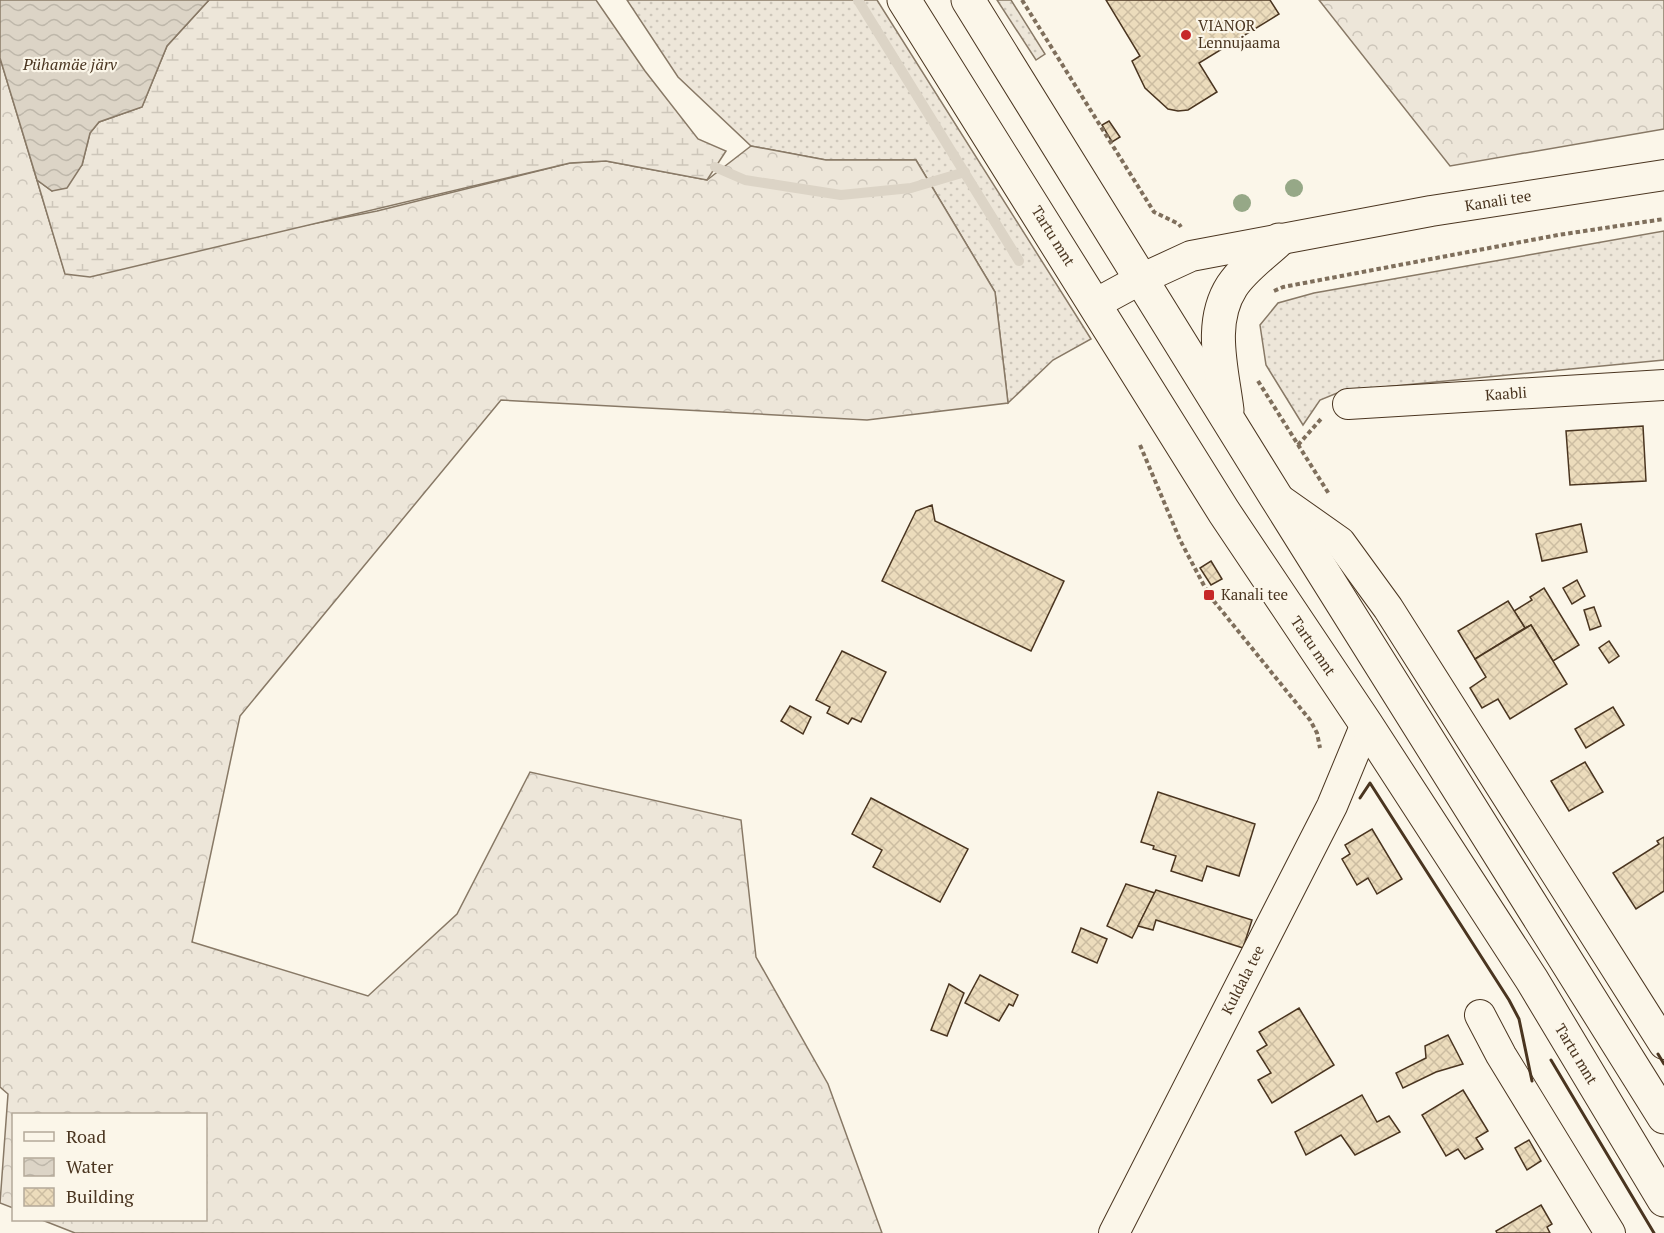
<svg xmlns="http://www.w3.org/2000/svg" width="1664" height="1233" viewBox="0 0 1664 1233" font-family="'PT Serif',serif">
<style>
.grass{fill:url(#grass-dots);stroke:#887966;stroke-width:1.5}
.forest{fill:url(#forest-crowns);stroke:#887966;stroke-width:1.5}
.wetland{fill:url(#wetland-marsh);stroke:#887966;stroke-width:1.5}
.water{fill:url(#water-waves);stroke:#887966;stroke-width:1.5}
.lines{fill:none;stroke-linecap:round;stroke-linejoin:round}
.stream{stroke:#dcd4c6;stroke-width:10}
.building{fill:url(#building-cross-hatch);stroke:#4a3520;stroke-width:1.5}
.street-casing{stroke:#4a3520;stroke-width:32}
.highway-casing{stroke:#4a3520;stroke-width:35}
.path{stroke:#7f6f5c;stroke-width:4;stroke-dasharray:4.5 3;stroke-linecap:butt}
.street{stroke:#fbf6e9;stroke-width:30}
.highway{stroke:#fbf6e9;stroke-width:33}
.wall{stroke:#4a3520;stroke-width:3}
.tree{fill:#96a887}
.poi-dot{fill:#c62828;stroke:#fbf6e9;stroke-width:2}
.labels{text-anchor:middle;stroke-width:4.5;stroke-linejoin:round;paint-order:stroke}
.poi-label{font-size:15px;fill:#4a3520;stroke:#fbf6e9;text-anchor:start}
.street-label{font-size:15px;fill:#4a3520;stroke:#fbf6e9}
.water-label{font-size:16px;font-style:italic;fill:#4a3520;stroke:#fbf6e9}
</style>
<defs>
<pattern id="grass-dots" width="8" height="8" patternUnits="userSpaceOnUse" patternTransform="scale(1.5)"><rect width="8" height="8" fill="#ede6d9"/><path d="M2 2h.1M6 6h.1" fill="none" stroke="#cdc6ba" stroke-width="1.8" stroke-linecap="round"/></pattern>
<pattern id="forest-crowns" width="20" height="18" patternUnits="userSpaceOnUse" patternTransform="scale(1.5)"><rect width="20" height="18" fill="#ede6d9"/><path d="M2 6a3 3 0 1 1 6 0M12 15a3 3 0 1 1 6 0" fill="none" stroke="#cdc6ba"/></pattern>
<pattern id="wetland-marsh" width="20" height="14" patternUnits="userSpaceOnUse" patternTransform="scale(1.5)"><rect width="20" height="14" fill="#ede6d9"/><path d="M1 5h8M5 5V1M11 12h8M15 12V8" fill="none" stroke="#cdc6ba"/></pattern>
<pattern id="water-waves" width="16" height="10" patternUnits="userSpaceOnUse" patternTransform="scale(1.5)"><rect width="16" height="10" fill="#dcd4c6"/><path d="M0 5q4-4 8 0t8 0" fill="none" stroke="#beb7aa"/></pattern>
<pattern id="building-cross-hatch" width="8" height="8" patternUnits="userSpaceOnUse" patternTransform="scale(1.5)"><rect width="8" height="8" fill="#ecdcbc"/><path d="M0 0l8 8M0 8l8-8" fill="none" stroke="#ccbda1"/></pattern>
</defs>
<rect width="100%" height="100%" fill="#fbf6e9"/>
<g class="grass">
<polygon points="627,0 877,0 1091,339 1053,360 1008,403 995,292 916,160 826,160 751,146 678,77"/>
<polygon points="997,0 1011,0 1045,54 1036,60"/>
<polygon points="1664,231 1664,360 1342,391 1320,400 1303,425 1266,365 1260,325 1278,303 1314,293"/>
</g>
<g class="forest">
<polygon points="1319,0 1664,0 1664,129 1450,166"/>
<polygon points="0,58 65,273 377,211 570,163 606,161 707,180 751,146 826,160 916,160 995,292 1008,403 867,420 501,400 240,716 192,942 368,996 457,914 530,772 741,820 756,957 828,1084 882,1233 75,1233 42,1220 206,1220 206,1114 14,1114 13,1208 0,1203 8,1094 0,1087"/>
</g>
<polygon class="wetland" points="209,0 596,0 645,71 698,139 726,151 707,180 606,161 570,163 90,277 65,274 37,180 52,191 82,165 90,133 99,122 142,107 167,46"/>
<polygon class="water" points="0,0 209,0 167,46 142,107 99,122 90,133 82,165 67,188 52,191 37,180 0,58"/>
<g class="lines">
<g class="stream">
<polyline points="858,0 1019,261"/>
<polyline points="715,167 745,180 841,195 911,188 965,172"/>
</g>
</g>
<g class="building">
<polygon points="1106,0 1270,0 1279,14 1199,63 1217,92 1188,110 1178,111 1168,109 1145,88 1132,61 1140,56"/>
<polygon points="1109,121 1120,137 1112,142 1102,125"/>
<polygon points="1643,426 1646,481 1570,485 1566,431"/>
<polygon points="932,505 935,521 1064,581 1031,651 882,581 916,511"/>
<polygon points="1581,524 1587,552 1542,561 1536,534"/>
<polygon points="1211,561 1222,579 1211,585 1200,568"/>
<polygon points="1577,580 1585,596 1572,604 1563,588"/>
<polygon points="1544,588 1579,645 1553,661 1531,625 1525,628 1514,611 1532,600 1530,597"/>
<polygon points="1508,601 1525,628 1475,659 1458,631"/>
<polygon points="1594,607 1601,626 1590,630 1584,610"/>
<polygon points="1531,625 1567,684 1510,719 1498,699 1482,708 1470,688 1486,677 1475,659"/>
<polygon points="1609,641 1619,656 1609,663 1599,648"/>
<polygon points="842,651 886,672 861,722 852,718 848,724 827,713 830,707 816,700"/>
<polygon points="790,706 811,717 803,734 781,721"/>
<polygon points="1613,707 1624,725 1586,748 1575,729"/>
<polygon points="1585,762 1603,792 1569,811 1551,781"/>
<polygon points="1158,792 1255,824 1239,876 1207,866 1202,881 1171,871 1176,856 1153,849 1154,846 1141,842"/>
<polygon points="871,798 968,849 940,902 873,867 882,850 852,834"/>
<polygon points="1372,829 1402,879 1377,894 1368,878 1357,885 1342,859 1350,854 1345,845"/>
<polygon points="1664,837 1664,891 1636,909 1613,873 1659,844 1657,841"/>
<polygon points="1126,884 1155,893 1132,938 1107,926"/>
<polygon points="1156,890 1252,920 1243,948 1156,920 1153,930 1138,926"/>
<polygon points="1081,928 1107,939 1097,963 1072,952"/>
<polygon points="980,975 1018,995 1013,1006 1009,1004 999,1021 965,1003"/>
<polygon points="949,984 964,993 947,1036 931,1030"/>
<polygon points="1299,1008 1334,1065 1272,1103 1258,1080 1271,1073 1257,1051 1267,1045 1259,1032"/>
<polygon points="1448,1035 1463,1064 1436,1072 1403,1088 1396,1073 1426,1058 1425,1046"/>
<polygon points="1463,1090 1488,1131 1476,1138 1483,1149 1465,1159 1458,1149 1446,1156 1422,1115"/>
<polygon points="1362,1095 1377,1122 1389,1116 1400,1132 1355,1155 1341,1135 1306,1155 1295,1132"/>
<polygon points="1529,1140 1541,1161 1527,1170 1515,1148"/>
<polygon points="1541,1205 1552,1224 1547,1227 1550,1233 1497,1233 1496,1231"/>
</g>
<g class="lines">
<g class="street-casing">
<g id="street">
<polyline points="1095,304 1141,279 1191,256 1431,211 1664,175"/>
<polyline points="1348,404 1664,385"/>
<polyline points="1279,499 1340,542 1388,608 1664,1044"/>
<polyline points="1480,1015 1501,1055 1610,1233"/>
<polyline points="1114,1233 1332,806 1366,724"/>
</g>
</g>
<g class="highway-casing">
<g id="highway">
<polyline points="904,0 1224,512 1366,724 1532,980 1664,1200"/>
<polyline points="968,0 1276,497 1664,1117"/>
<path d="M1227 410C1222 369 1208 323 1232 286 1244 268 1264 254 1279 240"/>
</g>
</g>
<g class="path">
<polyline points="1022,0 1154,212 1179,224 1181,227"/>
<polyline points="1274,291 1283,287 1558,235 1664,219"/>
<polyline points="1258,381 1329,494"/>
<polyline points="1140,445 1180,540 1209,595 1310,720 1317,733 1320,748"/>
<polyline points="1298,445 1321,419"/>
</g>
<use href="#street" class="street"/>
<use href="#highway" class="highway"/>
<g class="wall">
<polyline points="1360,798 1370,783 1509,1000 1519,1019 1532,1081"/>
<polyline points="1658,1054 1664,1064"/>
<polyline points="1551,1060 1654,1233"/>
</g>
</g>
<g class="tree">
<circle cx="1294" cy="188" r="9"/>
<circle cx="1242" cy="203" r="9"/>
</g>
<g class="poi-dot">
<circle cx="1186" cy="35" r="6"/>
<rect x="1203" y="589" width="12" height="12" rx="3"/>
</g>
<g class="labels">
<g class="poi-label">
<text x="1198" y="31">VIANOR<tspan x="1198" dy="17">Lennujaama</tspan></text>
<text x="1221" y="600">Kanali tee</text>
</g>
<g class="street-label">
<text transform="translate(1498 201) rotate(-9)" y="5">Kanali tee</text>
<text transform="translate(1053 236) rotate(58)" y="5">Tartu mnt</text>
<text transform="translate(1506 394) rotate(-4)" y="5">Kaabli</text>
<text transform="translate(1313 646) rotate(56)" y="5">Tartu mnt</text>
<text transform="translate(1243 980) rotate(-63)" y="5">Kuldala tee</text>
<text transform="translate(1576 1054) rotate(59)" y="5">Tartu mnt</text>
</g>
<g class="water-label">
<text x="70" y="70">Pühamäe järv</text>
</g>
</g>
<rect x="12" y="1113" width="195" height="108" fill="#fbf6e9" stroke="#b4a999" stroke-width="1.5"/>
<rect x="24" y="1132" width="30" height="9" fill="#fbf6e9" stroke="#b4a999" stroke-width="1.5"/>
<text x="66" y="1143" font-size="18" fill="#4a3520">Road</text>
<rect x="24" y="1158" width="30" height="18" fill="url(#water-waves)" stroke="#b4a999" stroke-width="1.5"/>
<text x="66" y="1173" font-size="18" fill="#4a3520">Water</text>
<rect x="24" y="1188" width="30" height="18" fill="url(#building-cross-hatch)" stroke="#b4a999" stroke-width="1.5"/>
<text x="66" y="1203" font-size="18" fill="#4a3520">Building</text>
</svg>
